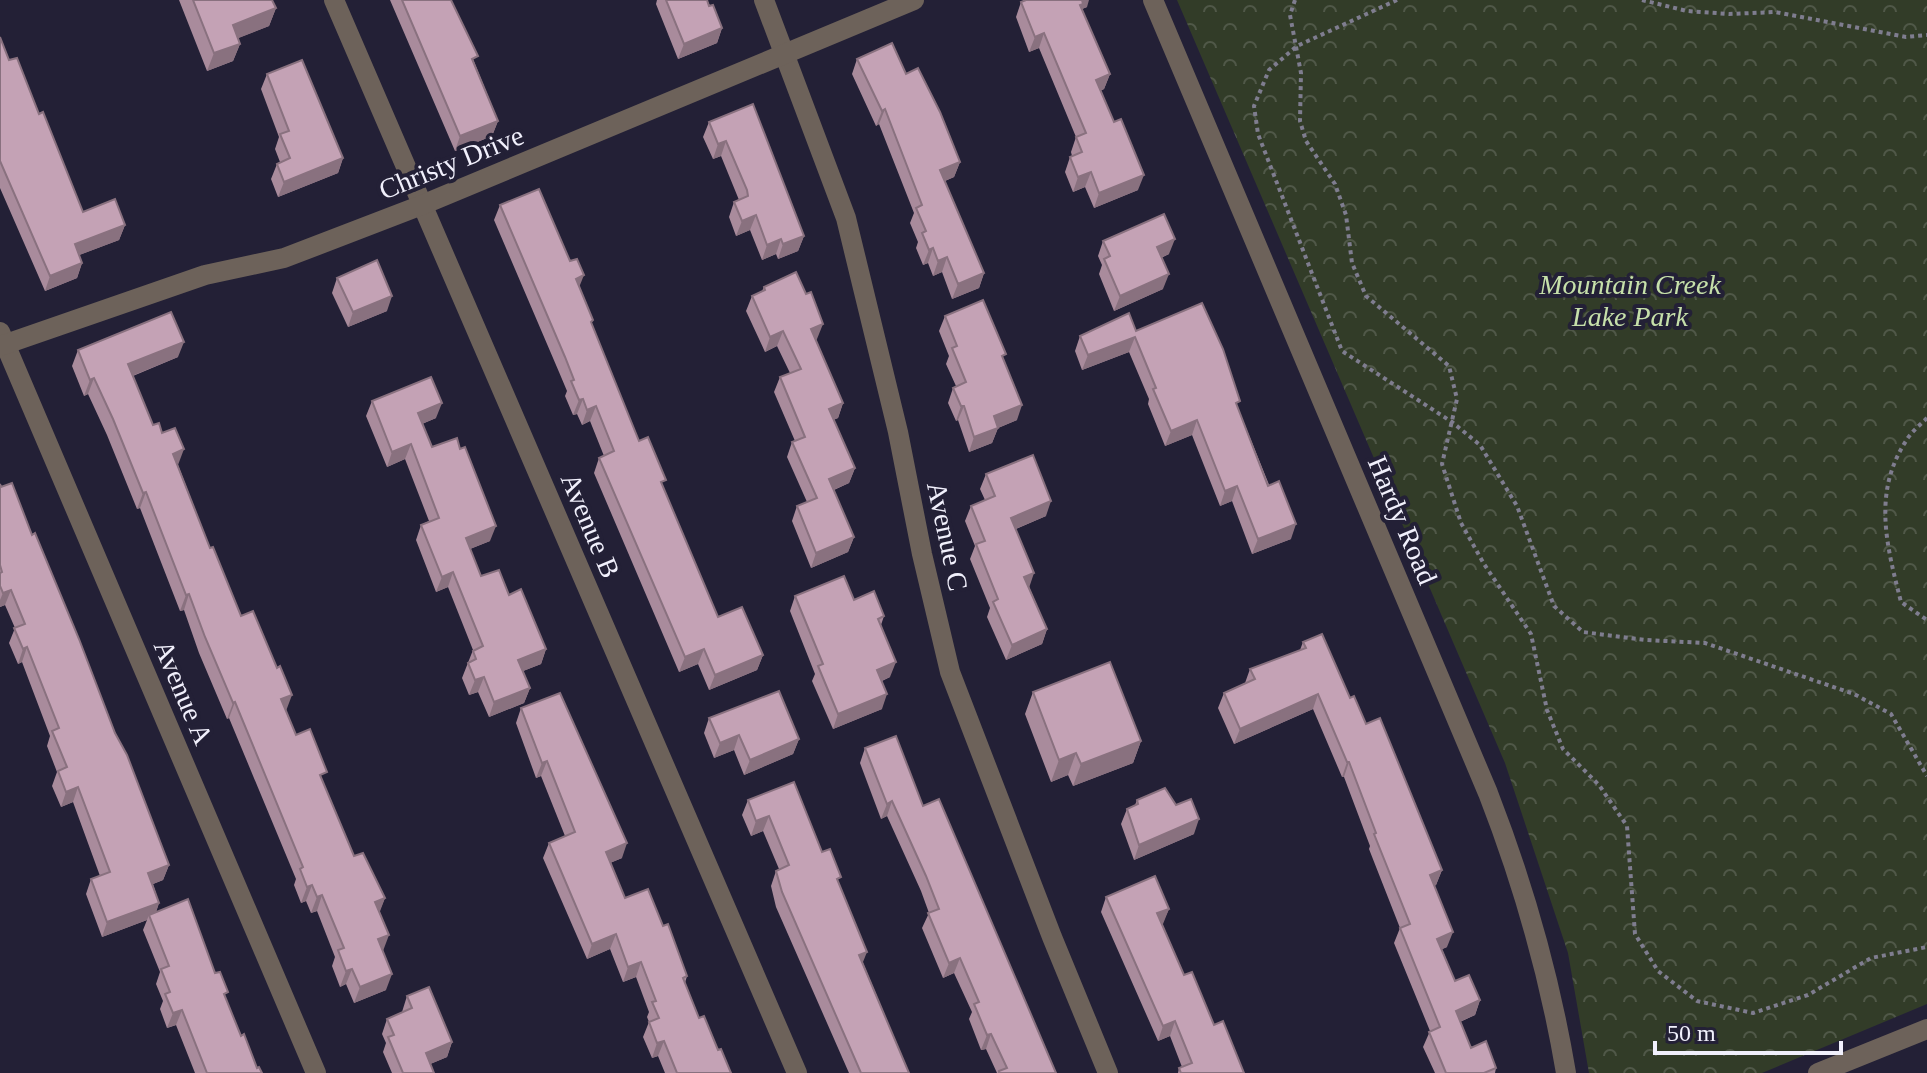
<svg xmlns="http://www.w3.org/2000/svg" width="1927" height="1073" viewBox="0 0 1927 1073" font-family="Georgia,serif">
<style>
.park{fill:url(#park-crowns)}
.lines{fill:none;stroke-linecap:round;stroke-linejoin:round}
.path{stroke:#7f7d8f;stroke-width:4;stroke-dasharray:4 4;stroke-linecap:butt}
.minor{stroke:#6d625a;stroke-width:20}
.wall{fill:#a98b9c}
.shaded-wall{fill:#89717f}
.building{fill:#c4a2b5;stroke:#89717f;stroke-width:2}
.labels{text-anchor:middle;stroke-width:8;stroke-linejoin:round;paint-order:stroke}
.street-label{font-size:28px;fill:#f1f0fc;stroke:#232036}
.park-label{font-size:28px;font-style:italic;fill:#c6e0aa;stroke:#232036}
</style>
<defs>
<pattern id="park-crowns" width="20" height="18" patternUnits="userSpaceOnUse" patternTransform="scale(2)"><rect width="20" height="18" fill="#323c28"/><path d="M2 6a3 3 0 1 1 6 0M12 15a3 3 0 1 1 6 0" fill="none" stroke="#505848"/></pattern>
</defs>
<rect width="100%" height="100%" fill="#232036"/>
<polygon class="park" points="1177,0 1927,0 1927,1004 1762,1073 1589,1073 1568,953 1505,763"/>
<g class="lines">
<g class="path">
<polyline points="1295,0 1290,15 1301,73 1300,121 1306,141 1335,184 1346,215 1352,263 1366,296 1449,366 1457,399 1442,464 1461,523 1484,564 1531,634 1547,710 1563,749 1599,785 1627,826 1635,934 1658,971 1697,1001 1753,1013 1808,995 1871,958 1927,947"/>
<polyline points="1397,0 1297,46 1269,70 1254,106 1258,134 1342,351 1452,422 1480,445 1517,506 1554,606 1583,632 1646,640 1705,643 1854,694 1891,714 1927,776"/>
<polyline points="1642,0 1687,11 1729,14 1775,12 1906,37 1927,35"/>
<path d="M1927 418C1920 425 1911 432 1906 441 1872 493 1887 547 1901 602L1927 620"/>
</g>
<g class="minor">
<polyline points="334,0 797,1073"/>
<polyline points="764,0 846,218 898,432 922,554 950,672 1052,937 1108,1073"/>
<path d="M1153 0 1488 793C1523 883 1550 978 1566 1073"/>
<polyline points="0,332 316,1073"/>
<polyline points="0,346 205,275 284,258 422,205 914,0"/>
<polyline points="1818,1073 1927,1029"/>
</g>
</g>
<g class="wall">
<polygon points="179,0 272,0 276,8 269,26 238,38 240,44 233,61 207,71"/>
<polygon points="390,0 451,0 475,64 498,121 492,136 455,151"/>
<polygon points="657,0 707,0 722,28 717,43 678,59 656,4"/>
<polygon points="1021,2 1087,7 1082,9 1110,74 1104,89 1100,91 1138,190 1094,208 1085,187 1073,192 1065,172 1070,157 1072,156 1071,152 1076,137 1039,48 1029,52 1016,17"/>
<polygon points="0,37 9,60 39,114 83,212 125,225 119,240 79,255 82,263 77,278 45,291 0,188"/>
<polygon points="857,59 906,74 960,162 954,177 945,181 984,273 979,288 952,299 942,272 933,276 928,263 923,265 916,248 918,242 910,223 914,213 879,124 876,126 852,74"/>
<polygon points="267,74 343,158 338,173 278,197 271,179 277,164 280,162 275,149 279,137 261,89"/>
<polygon points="753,104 804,236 798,251 778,259 776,254 762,260 750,230 736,236 729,217 734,202 739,200 721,156 713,159 703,137 709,122"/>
<polygon points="500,205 579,287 592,325 639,441 663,488 718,617 763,655 757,670 709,690 698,664 679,672 594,473 599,458 604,456 590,421 582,425 577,414 573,415 565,396 567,391 559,372 494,220"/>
<polygon points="1103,241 1169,254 1161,258 1163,289 1114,311 1099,274 1102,265 1098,256"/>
<polygon points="337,278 387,311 348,327 332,293"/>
<polygon points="764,287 817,339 816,340 843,403 838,418 833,420 855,468 849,483 834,490 854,537 848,552 811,568 792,521 797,506 807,502 787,457 792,442 795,441 774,392 780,377 790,373 777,346 765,352 746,311 752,296 762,291"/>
<polygon points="945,316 1004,360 1017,420 998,428 992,443 969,452 958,420 956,421 948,403 953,388 956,386 946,364 949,356 939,331"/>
<polygon points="1136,331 1238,408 1291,539 1252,554 1232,501 1220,506 1192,435 1165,446 1148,404 1149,399 1129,352 1082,370 1075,351 1080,336"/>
<polygon points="78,350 178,357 133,376 153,425 178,465 210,548 286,711 296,735 323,782 354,856 385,898 379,912 386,990 354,1003 346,984 340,987 332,966 335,957 317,911 311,913 306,901 301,903 294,885 296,879 229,718 227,719 199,653 184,610 180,611 140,508 137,509 107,435 88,394 84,396 72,366"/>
<polygon points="372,401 436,418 422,424 432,447 490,541 470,549 481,576 509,595 546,649 541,664 523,671 530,688 524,703 489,717 478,692 469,695 462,678 473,650 448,587 436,592 416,540 421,525 429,521 405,459 387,467 366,416"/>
<polygon points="986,474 1046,516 1016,529 1029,587 1047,629 1042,644 1006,660 987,617 990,608 970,559 975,546 965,521 971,506 985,500 980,489"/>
<polygon points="0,484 32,535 169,865 163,880 153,884 159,903 156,912 215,973 241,1036 257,1068 262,1073 195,1073 176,1025 167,1028 160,1009 163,1001 156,984 160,972 143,930 147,920 102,937 86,894 91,879 100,876 73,802 61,807 52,786 57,772 47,746 50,736 22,662 18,664 9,643 15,628 5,605 0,607"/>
<polygon points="795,596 854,600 884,616 881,625 890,677 882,681 882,709 833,729 812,681 815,674 790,611"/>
<polygon points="1303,642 1350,698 1366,724 1442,870 1436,885 1434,886 1447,947 1442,949 1455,981 1480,1000 1475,1015 1460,1022 1471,1048 1496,1068 1495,1073 1435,1073 1423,1047 1430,1031 1394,943 1400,928 1369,849 1370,846 1344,777 1342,777 1313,709 1234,744 1218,708 1224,693 1245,683 1250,669 1300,650"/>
<polygon points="1033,692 1141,741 1133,763 1073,786 1068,775 1051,782 1025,714"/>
<polygon points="521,708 622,858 610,863 625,898 663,926 687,976 685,983 699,1018 731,1073 665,1073 658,1056 652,1058 643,1037 649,1022 647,1017 649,1012 636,977 623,982 610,949 587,959 543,858 549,843 565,836 541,776 536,778 516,723"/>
<polygon points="709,718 799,739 793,754 744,775 734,750 714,758 704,733"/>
<polygon points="865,748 923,806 1056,1073 997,1073 986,1049 981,1050 969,1019 972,1012 954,973 943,978 922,928 929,913 921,891 887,816 881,819 860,763"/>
<polygon points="748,800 822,852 839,884 863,963 909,1073 849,1073 776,907 771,886 776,871 779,869 763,831 751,836 742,815"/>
<polygon points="1137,800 1194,834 1134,860 1121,824 1127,809 1135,805"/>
<polygon points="1106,897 1169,909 1162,924 1184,975 1244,1073 1178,1073 1179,1068 1182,1067 1170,1036 1158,1041 1101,912"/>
<polygon points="407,996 452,1042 447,1057 430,1064 434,1073 392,1073 383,1052 386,1043 382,1034 387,1019 402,1012"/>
</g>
<g class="shaded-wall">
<polygon points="1079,0 1089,0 1087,7 1082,9"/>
<polygon points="276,8 269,26 226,43 233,25"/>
<polygon points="722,28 717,43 678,59 684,44"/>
<polygon points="1044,33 1039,48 1029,52 1035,37"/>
<polygon points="240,44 233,61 207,71 214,53"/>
<polygon points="1110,74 1104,89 1090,95 1096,80"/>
<polygon points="885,109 879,124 876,126 882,111"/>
<polygon points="498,121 492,136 455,151 460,136"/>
<polygon points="726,141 721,156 713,159 718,144"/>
<polygon points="343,158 338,173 278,197 284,182"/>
<polygon points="960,162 954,177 935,185 940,170"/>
<polygon points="1091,172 1085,187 1073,192 1078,177"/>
<polygon points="1144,175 1138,190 1094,208 1099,193"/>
<polygon points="756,215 750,230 736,236 742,221"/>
<polygon points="125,225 119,240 69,259 75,244"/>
<polygon points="804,236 798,251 778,259 783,244"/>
<polygon points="781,239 776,254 762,260 767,245"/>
<polygon points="1175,239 1169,254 1151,262 1157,247"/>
<polygon points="933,248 928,263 923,265 929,250"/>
<polygon points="947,257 942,272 933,276 938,261"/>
<polygon points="82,263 77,278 45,291 50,276"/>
<polygon points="984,273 979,288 952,299 958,284"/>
<polygon points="1169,274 1163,289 1114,311 1120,296"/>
<polygon points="584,275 578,290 576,279"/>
<polygon points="392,296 387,311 348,327 353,312"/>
<polygon points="823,324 817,339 806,344 811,329"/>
<polygon points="783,331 777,346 765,352 770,337"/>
<polygon points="1135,337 1129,352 1082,370 1088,355"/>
<polygon points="184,342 178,357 122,380 128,364"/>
<polygon points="94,378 88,394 84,396 90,380"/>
<polygon points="583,399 577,414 573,415 579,400"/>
<polygon points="442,403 436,418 412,428 418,413"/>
<polygon points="843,403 838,418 823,424 829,409"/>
<polygon points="1022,405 1017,420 998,428 992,443 969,452 974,437 994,416"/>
<polygon points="596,406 590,421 582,425 587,410"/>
<polygon points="961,406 964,406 958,420 956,421"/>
<polygon points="1197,420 1192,435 1165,446 1171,431"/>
<polygon points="411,444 405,459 387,467 392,452"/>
<polygon points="184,449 178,465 173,454"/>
<polygon points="855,468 849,483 824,494 829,479"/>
<polygon points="1237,486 1232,501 1220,506 1225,491"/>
<polygon points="146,492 140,508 137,509 143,493"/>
<polygon points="1051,501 1046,516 1006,533 1011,518"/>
<polygon points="1296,524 1291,539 1252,554 1258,539"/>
<polygon points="496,526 490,541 460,553 466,538"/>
<polygon points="854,537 848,552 811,568 816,553"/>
<polygon points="453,572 448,587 436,592 442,577"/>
<polygon points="1034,573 1029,588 1024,577"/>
<polygon points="11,590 5,605 0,607 0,600 3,593"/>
<polygon points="189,594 184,610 180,611 186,595"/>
<polygon points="1047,629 1042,644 1006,660 1012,645"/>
<polygon points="27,647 22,662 18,664 23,649"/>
<polygon points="546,649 541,664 513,675 518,660"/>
<polygon points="704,649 698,664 679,672 685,657"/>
<polygon points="763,655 757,670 709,690 715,675"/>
<polygon points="896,662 890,677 872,685 877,670"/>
<polygon points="484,677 478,692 469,695 475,680"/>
<polygon points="530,688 524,703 489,717 494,702"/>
<polygon points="887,694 882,709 833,729 838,714"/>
<polygon points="1318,694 1313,709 1234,744 1240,729"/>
<polygon points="292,695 286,711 281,699"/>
<polygon points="235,702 229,718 227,719 233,703"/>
<polygon points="739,735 734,750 714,758 720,743"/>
<polygon points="799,739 793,754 744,775 750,760"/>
<polygon points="1141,741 1133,763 1073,786 1081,764"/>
<polygon points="1076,753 1068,775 1051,782 1059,760"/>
<polygon points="547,761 541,776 536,778 542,763"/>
<polygon points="1347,762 1349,762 1344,777 1342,777"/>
<polygon points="78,787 73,802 61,807 66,792"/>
<polygon points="892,801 887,816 881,819 887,804"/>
<polygon points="769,816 763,831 751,836 756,821"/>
<polygon points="1199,819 1194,834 1134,860 1139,845"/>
<polygon points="627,843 622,858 600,867 606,852"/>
<polygon points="169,865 163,880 143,888 148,873"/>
<polygon points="1442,870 1436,885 1424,890 1430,875"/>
<polygon points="312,885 306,901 301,903 307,887"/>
<polygon points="322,895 317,911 311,913 317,897"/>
<polygon points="385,898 379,914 375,902"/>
<polygon points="159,903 154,918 149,915 147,920 102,937 107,922"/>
<polygon points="1169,909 1163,924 1152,928 1157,913"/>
<polygon points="1453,932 1447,947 1432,954 1437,939"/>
<polygon points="616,934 610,949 587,959 592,944"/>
<polygon points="389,935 383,951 378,939"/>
<polygon points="867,952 861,967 859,955"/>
<polygon points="960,958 954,973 943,978 949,963"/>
<polygon points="641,962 636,977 623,982 628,967"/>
<polygon points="352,969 346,984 340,987 346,971"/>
<polygon points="392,974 386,990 354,1003 360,987"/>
<polygon points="1480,1000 1475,1015 1450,1026 1456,1011"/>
<polygon points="182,1010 176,1025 167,1028 173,1013"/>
<polygon points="1175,1021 1170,1036 1158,1041 1163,1026"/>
<polygon points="991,1034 986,1049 981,1050 987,1035"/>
<polygon points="664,1041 658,1056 652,1058 657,1043"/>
<polygon points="452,1042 447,1057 421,1068 426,1053"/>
</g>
<g class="building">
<polygon points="193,0 272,0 276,8 233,25 240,44 214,53"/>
<polygon points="402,0 451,0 478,56 472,59 498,121 460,136"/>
<polygon points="666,0 707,0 709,6 713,5 722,28 684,44"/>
<polygon points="1026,0 1082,0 1083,4 1080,5 1110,74 1096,80 1114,122 1121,119 1144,175 1099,193 1091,172 1078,177 1070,157 1082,152 1076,137 1086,133 1044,33 1035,37 1021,2"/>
<polygon points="0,37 9,60 17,58 39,114 43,112 83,212 115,199 125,225 75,244 82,263 50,276 0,161"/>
<polygon points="892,43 906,74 918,68 940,112 960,162 940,170 984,273 958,284 947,257 938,261 933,248 929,250 922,233 926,231 916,208 922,205 885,109 882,111 857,59"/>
<polygon points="302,60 343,158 284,182 277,164 290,158 280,134 289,131 267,74"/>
<polygon points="753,104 804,236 783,244 781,239 767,245 756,215 742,221 734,202 748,196 747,190 726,141 718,144 709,122"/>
<polygon points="539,189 570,261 577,259 584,275 576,279 593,320 591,322 639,441 648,437 666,480 661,482 718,617 742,607 763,655 715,675 704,649 685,657 599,458 614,451 596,406 587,410 583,399 579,400 571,381 574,380 565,357 500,205"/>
<polygon points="1164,214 1175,239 1157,247 1169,274 1120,296 1104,259 1110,256 1103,241"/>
<polygon points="377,260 392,296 353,312 337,278"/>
<polygon points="796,272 806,294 811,292 823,324 811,329 843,403 829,409 855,468 829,479 854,537 816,553 797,506 817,498 792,442 805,437 780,377 801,369 783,331 770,337 752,296 765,290 764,287"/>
<polygon points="983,300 1006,354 1002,356 1022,405 994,416 998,428 974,437 964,406 961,406 953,388 966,382 952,348 957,346 945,316"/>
<polygon points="1202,303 1223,349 1240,401 1236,403 1268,486 1279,481 1296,524 1258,539 1237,486 1225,491 1197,420 1171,431 1153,389 1156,388 1135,337 1088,355 1080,336 1129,313 1136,331"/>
<polygon points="171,312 184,342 128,364 153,425 159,423 162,433 175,428 184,449 173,454 210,548 213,547 241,616 253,611 277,668 280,666 292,695 281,699 296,735 310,729 327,772 320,775 354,856 363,853 385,898 375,902 389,935 378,939 392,974 360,987 352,969 346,971 338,950 344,948 322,895 317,897 312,885 307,887 300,869 303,867 235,702 233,703 205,637 189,594 186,595 146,492 143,493 113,419 94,378 90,380 78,350"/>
<polygon points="431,377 442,403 418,413 432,447 457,438 460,449 465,447 496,526 466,538 481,576 499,570 509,595 521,589 546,649 518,660 530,688 494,702 484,677 475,680 468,663 476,659 473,651 483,646 453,572 442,577 421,525 439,518 411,444 392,452 372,401"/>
<polygon points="1033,455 1051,501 1011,518 1034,573 1024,577 1047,629 1012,645 993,602 998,599 976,544 985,541 971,506 995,496 986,474"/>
<polygon points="12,483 32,535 35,533 79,639 115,733 127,755 169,865 148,873 159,903 107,922 91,879 110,872 78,787 66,792 58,771 67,767 52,731 59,728 27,647 23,649 14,628 25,624 11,590 3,593 0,586 0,573 2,572 0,565 0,484 1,487"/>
<polygon points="844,576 854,600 874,591 884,616 878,619 896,662 877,670 887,694 838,714 818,666 823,664 795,596"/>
<polygon points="1322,634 1350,698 1354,696 1366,724 1380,718 1442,870 1430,875 1453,932 1437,939 1455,981 1469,975 1480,1000 1456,1011 1471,1048 1486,1041 1496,1068 1484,1073 1446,1073 1429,1032 1440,1027 1400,928 1410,924 1374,834 1376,833 1349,762 1347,762 1318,694 1240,729 1224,693 1255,679 1250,669 1306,648 1303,642"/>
<polygon points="1110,662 1141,741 1081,764 1076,753 1059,760 1033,692"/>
<polygon points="779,691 799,739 750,760 739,735 720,743 709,718"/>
<polygon points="560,693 627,843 606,852 625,898 648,889 663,926 668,924 687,976 683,978 699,1018 704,1016 718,1050 721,1049 731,1073 677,1073 664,1041 657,1043 649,1022 659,1018 652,1002 656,1001 641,962 628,967 616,934 592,944 549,843 575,832 547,761 542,763 521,708"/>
<polygon points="896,736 923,806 939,799 1056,1073 999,1073 999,1071 1007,1068 991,1034 987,1035 974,1004 979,1002 960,958 949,963 928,913 939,909 926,876 892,801 887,804 865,748"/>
<polygon points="794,782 822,852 830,849 841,877 837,879 867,952 859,955 909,1073 861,1073 782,892 776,871 789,865 769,816 756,821 748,800"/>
<polygon points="1165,788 1176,805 1191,799 1199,819 1139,845 1127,809 1138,804 1137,800"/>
<polygon points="1155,876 1169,909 1157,913 1184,975 1192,972 1214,1025 1223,1021 1244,1073 1181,1073 1179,1068 1192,1063 1175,1021 1163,1026 1106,897"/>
<polygon points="188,899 215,973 220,972 228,992 224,994 241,1036 244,1034 257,1068 259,1067 262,1073 207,1073 182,1010 173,1013 165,994 170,992 161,969 169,966 149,915"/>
<polygon points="429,987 452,1042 426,1053 434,1073 403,1073 388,1037 394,1035 387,1019 412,1008 407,996"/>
</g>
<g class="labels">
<g class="street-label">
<text transform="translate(451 162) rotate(-22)" y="10">Christy Drive</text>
<text transform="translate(1403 520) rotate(67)" y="10">Hardy Road</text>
<text transform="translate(591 525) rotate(67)" y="10">Avenue B</text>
<text transform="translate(948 536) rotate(78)" y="10">Avenue C</text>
<text transform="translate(184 692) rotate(67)" y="10">Avenue A</text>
</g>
<g class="park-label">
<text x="1630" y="294">Mountain Creek<tspan x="1630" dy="32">Lake Park</tspan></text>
</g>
</g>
<path d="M1655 1041v12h186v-12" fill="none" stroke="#f1f0fc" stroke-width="4"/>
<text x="1667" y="1041" font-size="24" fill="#f1f0fc" stroke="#232036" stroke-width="6" paint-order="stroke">50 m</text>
</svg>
